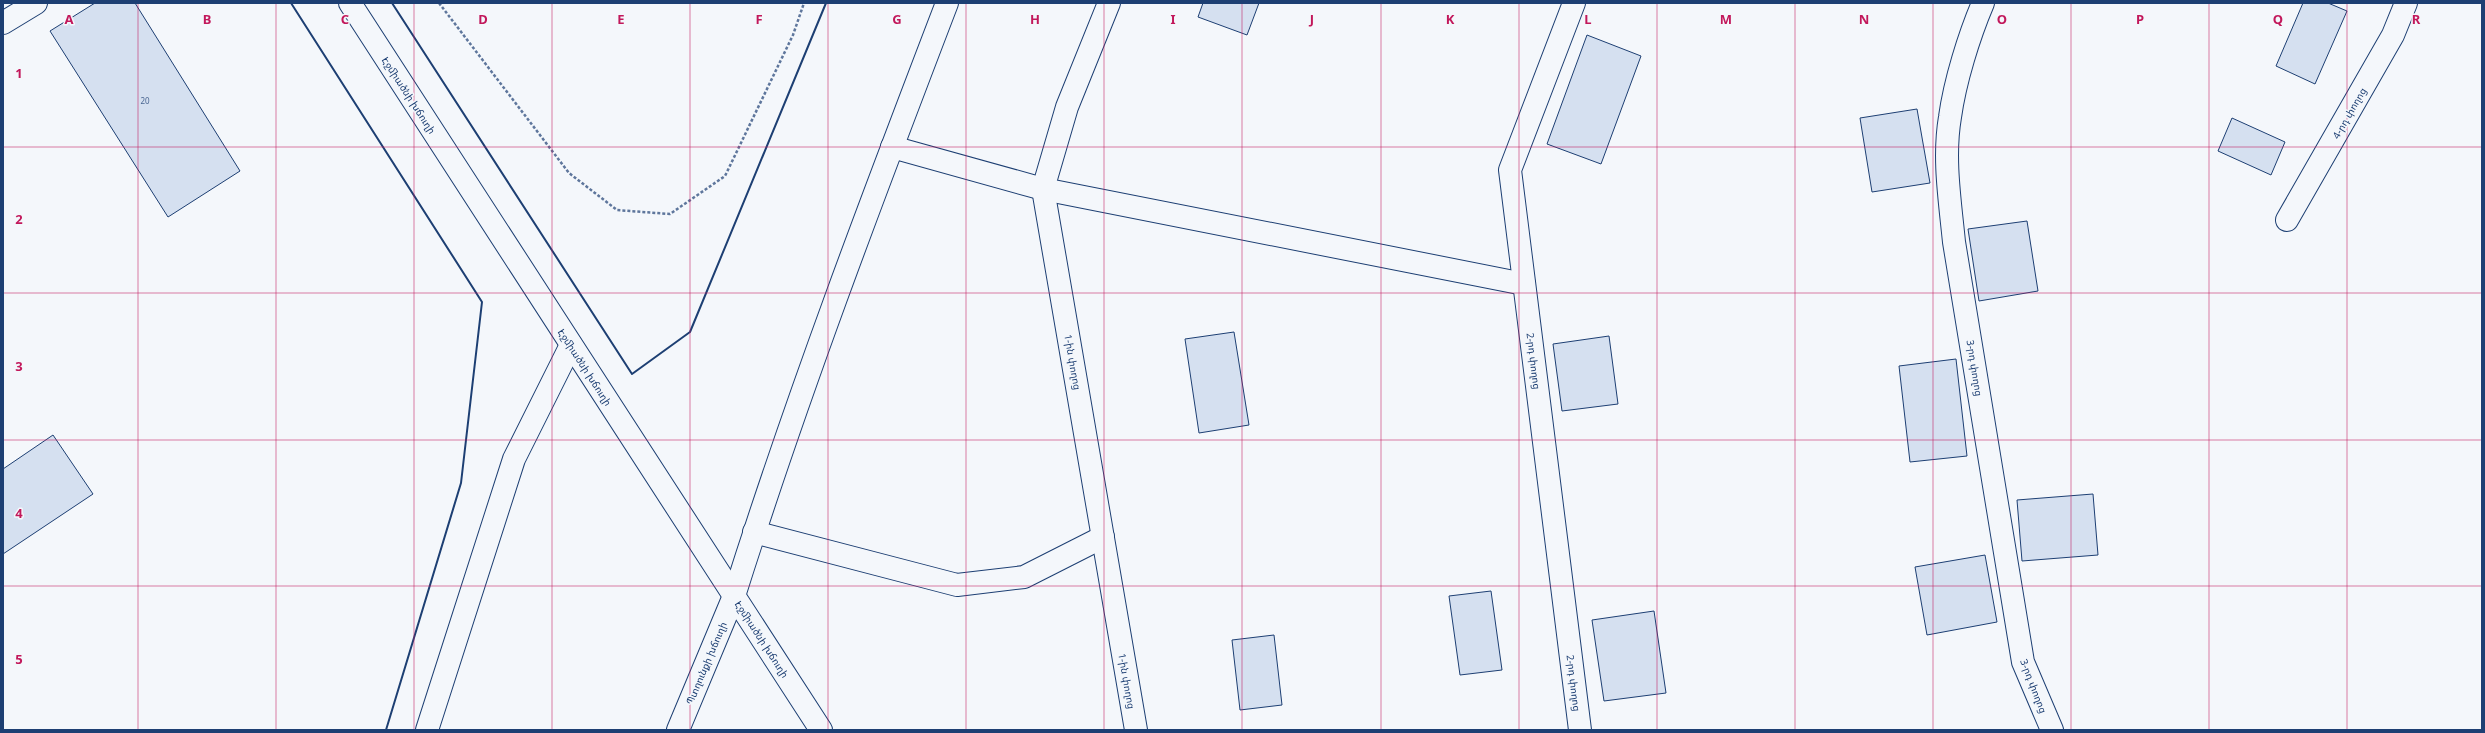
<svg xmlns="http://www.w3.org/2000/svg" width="2485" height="733" viewBox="0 0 2485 733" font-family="'Noto Sans','Noto Sans Armenian',sans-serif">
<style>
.building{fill:#d5e0f0;stroke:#1d3f73}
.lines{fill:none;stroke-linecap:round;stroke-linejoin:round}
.minor-casing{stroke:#1d3f73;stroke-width:24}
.major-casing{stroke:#1d3f73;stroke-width:24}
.path{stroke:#5e769c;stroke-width:2.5;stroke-dasharray:3 2;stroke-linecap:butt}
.minor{stroke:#f4f7fb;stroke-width:22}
.major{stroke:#f4f7fb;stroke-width:22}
.wall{stroke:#1d3f73;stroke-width:2}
.grid{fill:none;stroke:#c2185b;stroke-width:1;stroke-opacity:0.55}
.labels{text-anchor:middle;stroke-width:3;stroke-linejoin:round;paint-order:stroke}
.number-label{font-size:8px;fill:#4b6792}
.street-label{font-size:10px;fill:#1d3f73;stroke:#f4f7fb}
.grid-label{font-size:13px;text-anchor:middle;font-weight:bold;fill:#c2185b;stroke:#f4f7fb;stroke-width:3;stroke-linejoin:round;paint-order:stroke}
</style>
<rect width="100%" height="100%" fill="#f4f7fb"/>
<g class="building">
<polygon points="95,3 135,3 240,171 168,217 50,31"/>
<polygon points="1203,3 1259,3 1247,35 1198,17"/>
<polygon points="2303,3 2328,3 2347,11 2315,84 2276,66"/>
<polygon points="1587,35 1641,56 1601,164 1547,144"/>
<polygon points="1917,109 1930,183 1872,192 1860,118"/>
<polygon points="2232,118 2285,142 2271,175 2218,151"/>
<polygon points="2027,221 2038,291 1979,301 1968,229"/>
<polygon points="1234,332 1249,425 1199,433 1185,339"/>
<polygon points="1609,336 1618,404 1562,411 1553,344"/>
<polygon points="1956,359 1967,456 1910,462 1899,366"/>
<polygon points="53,435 93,494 3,554 3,469"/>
<polygon points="2093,494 2098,555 2022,561 2017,500"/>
<polygon points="1985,555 1997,622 1927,635 1915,567"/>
<polygon points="1491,591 1502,670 1460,675 1449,596"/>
<polygon points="1654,611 1666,693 1604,701 1592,620"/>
<polygon points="1274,635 1282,705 1240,710 1232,640"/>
</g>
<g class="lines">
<g class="minor-casing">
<g id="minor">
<polyline points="1109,3 1067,107 1043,189 1136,730"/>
<polyline points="1574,3 1510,170 1580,730"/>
<path d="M1983 3C1969 36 1955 81 1950 117 1943 158 1950 201 1954 242L2023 662 2052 730"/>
<polyline points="3,23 36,3"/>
<polyline points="892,147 1043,189 1524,284"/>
<polyline points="2287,220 2393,35 2406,3"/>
<polyline points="754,532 957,585 1024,577 1103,537"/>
<path d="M734 596C797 396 872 199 947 3"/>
<polyline points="427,730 514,459 571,345"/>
</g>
</g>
<g class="major-casing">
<g id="major">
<polyline points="350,3 821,730"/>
<polyline points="678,730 734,596"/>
</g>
</g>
<polyline class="path" points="439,3 569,173 617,210 670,214 725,176 793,35 804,3"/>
<use href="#minor" class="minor"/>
<use href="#major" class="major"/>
<g class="wall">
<polyline points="291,3 482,302 461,483 386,730"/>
<polyline points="392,3 632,374 690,332 826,3"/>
</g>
</g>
<path class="grid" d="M138 3V730M276 3V730M414 3V730M552 3V730M690 3V730M828 3V730M966 3V730M1104 3V730M1242 3V730M1381 3V730M1519 3V730M1657 3V730M1795 3V730M1933 3V730M2071 3V730M2209 3V730M2347 3V730M3 147H2482M3 293H2482M3 440H2482M3 586H2482"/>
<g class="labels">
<g class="number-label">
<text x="145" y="104">20</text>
</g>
<g class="street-label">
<text transform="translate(409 95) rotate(57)" y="4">Էջմիածնի խճուղի</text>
<text transform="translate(2349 113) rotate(-60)" y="4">4-րդ փողոց</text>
<text transform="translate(1534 361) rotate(83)" y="4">2-րդ փողոց</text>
<text transform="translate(1073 362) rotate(80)" y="4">1-ին փողոց</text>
<text transform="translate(585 367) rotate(57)" y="4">Էջմիածնի խճուղի</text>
<text transform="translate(1975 368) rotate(81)" y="4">3-րդ փողոց</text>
<text transform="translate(762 639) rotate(57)" y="4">Էջմիածնի խճուղի</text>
<text transform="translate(706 663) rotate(-67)" y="4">Պտղունքի խճուղի</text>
<text transform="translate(1127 681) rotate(80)" y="4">1-ին փողոց</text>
<text transform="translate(1574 683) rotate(83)" y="4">2-րդ փողոց</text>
<text transform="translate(2034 686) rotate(69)" y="4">3-րդ փողոց</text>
</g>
</g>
<g class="grid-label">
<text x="69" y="24">A</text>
<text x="207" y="24">B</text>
<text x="345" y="24">C</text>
<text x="483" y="24">D</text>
<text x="621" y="24">E</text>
<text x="759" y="24">F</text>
<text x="897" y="24">G</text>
<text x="1035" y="24">H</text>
<text x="1173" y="24">I</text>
<text x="1312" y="24">J</text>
<text x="1450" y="24">K</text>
<text x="1588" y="24">L</text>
<text x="1726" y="24">M</text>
<text x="1864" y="24">N</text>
<text x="2002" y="24">O</text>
<text x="2140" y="24">P</text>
<text x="2278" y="24">Q</text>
<text x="2416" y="24">R</text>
<text x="19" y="78">1</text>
<text x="19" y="224">2</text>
<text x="19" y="371">3</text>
<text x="19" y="518">4</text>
<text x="19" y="664">5</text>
</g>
<rect width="2485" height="733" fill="none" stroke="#1d3f73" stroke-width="8"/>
</svg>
